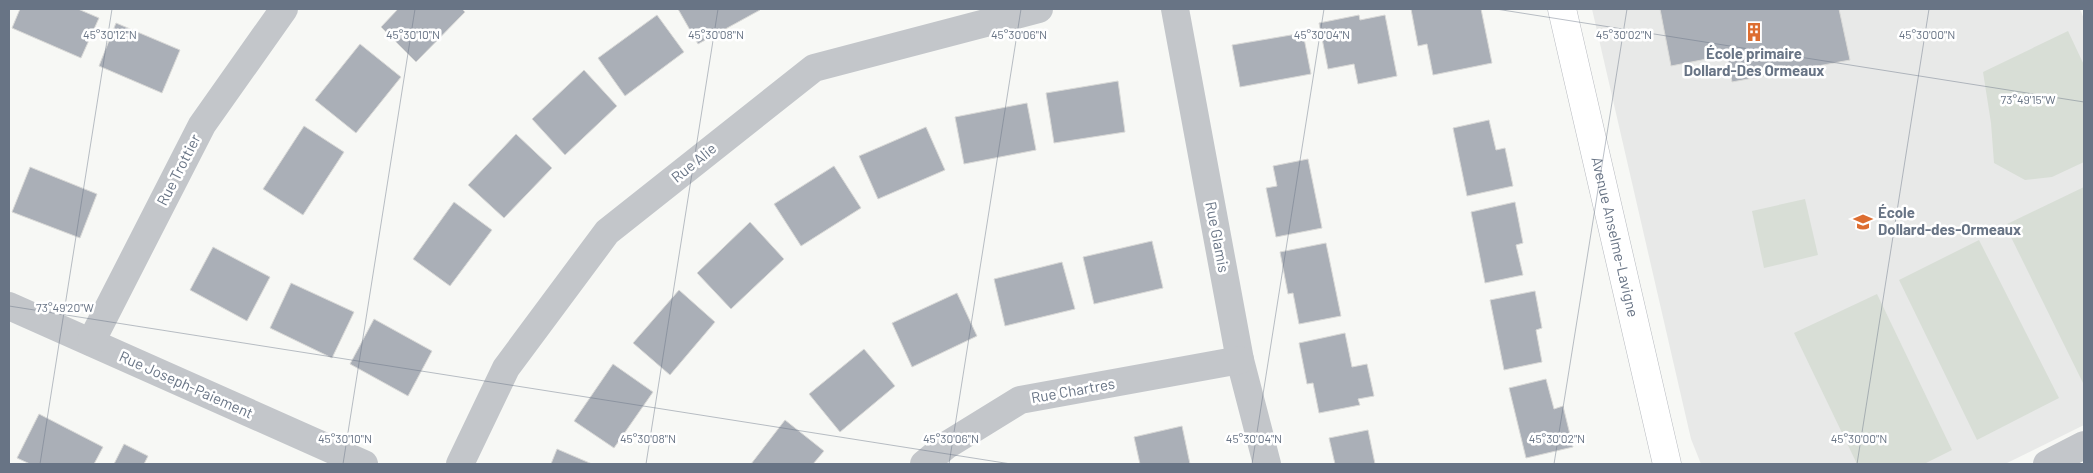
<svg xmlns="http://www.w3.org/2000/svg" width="2093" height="473" viewBox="0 0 2093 473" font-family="Barlow,sans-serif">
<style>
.built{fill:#e8e9e8}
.green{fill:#d8ded6}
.building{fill:#aaafb7;stroke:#d9d9d7}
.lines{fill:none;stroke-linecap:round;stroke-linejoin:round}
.secondary-casing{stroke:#b6b9bf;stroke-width:29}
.street{stroke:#c3c6ca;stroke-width:28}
.secondary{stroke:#fff;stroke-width:28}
.ticks{fill:none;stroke:#687485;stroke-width:1;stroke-opacity:0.45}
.labels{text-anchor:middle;stroke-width:5;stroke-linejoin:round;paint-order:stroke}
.poi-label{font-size:15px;font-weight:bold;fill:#687485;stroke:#fff}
.street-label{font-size:15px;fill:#687485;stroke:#fff}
.ticks-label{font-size:12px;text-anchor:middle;fill:#687485;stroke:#fff;stroke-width:5;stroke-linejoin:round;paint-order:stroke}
</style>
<rect width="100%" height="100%" fill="#f7f8f5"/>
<polygon class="built" points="1592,9 2080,9 2084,19 2084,425 2005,464 1701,464 1691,439"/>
<g class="green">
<polygon points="2068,31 2084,65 2084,162 2052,177 2025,180 1994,163 1991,123 1983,72"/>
<polygon points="2084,187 2084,385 2005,225"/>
<polygon points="1805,199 1818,255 1764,268 1752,211"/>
<polygon points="1979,240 2059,398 1977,440 1899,280"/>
<polygon points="1877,294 1952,450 1924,464 1857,464 1794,333"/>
</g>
<g class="building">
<polygon points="20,9 78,9 99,18 81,58 12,28"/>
<polygon points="398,9 462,9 465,12 416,62 381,27"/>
<polygon points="678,9 759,9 760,10 698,44"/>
<polygon points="1411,9 1481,9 1492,63 1433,75 1427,44 1418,46"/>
<polygon points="1660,9 1839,9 1850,60 1732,82 1727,55 1671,66"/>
<polygon points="657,15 684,52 625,96 598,58"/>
<polygon points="1359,15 1360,20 1385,15 1397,76 1358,84 1354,64 1328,69 1319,23"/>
<polygon points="116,23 180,50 162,93 99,66"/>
<polygon points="1303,33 1311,74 1240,87 1232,45"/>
<polygon points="360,44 401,77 356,133 315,100"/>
<polygon points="584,70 617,106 565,155 532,119"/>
<polygon points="1118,81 1125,132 1054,143 1046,93"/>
<polygon points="1027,103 1036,150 964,164 955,117"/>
<polygon points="1489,120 1496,150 1505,148 1513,186 1467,196 1453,128"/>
<polygon points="304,126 344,152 303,215 263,189"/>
<polygon points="926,127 945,170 878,199 859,156"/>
<polygon points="516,134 552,168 504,218 468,185"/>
<polygon points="1308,159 1322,228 1276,237 1266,188 1277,186 1273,166"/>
<polygon points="834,166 861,208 801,246 774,204"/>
<polygon points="30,167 97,194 80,238 12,212"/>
<polygon points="454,202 492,230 450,286 413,259"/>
<polygon points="1515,202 1523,243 1516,245 1523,275 1485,283 1471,212"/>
<polygon points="750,222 784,259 731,309 697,273"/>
<polygon points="1152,241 1163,288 1094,304 1083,257"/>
<polygon points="1326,243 1341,316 1299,324 1293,293 1288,294 1280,252"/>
<polygon points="213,247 270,277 247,321 190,290"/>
<polygon points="1062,262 1075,309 1005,326 994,279"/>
<polygon points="291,283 354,312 332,358 270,328"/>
<polygon points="679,290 715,322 670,375 633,343"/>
<polygon points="1535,291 1542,328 1536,330 1542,362 1504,370 1490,300"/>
<polygon points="957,293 977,336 912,367 892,323"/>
<polygon points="374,319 432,351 408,396 350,364"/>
<polygon points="1345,333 1352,367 1367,364 1374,396 1358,399 1360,405 1319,413 1313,383 1307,384 1299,343"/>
<polygon points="864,349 895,386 840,432 809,394"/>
<polygon points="613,364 653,392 614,448 574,421"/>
<polygon points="1546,379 1554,409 1563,406 1573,447 1526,458 1509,388"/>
<polygon points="39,414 103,447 94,464 30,464 17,458"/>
<polygon points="785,420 824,451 813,464 751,464"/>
<polygon points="1182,426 1190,464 1140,464 1134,437"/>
<polygon points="1368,430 1375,464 1335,464 1329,438"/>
<polygon points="124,444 148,456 144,464 114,464"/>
<polygon points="557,449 592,464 551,464"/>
</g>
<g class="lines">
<g class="secondary-casing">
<g id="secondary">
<path id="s1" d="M1562 9 1667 464"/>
</g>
</g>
<g class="street">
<polyline points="1175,9 1240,360 1267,464"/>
<polyline points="9,306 364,464"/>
<polyline points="91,342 202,125 284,9"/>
<polyline points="460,464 506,368 607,232 814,68 1039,9"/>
<polyline points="924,464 947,445 1020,400 1240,360"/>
<polyline points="2047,464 2084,445"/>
</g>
<use href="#secondary" class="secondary"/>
</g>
<path class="ticks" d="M1496 9 2084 102M9 306 1011 464M40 464 112 9M343 464 415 9M646 464 718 9M949 464 1021 9M1252 464 1324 9M1554 464 1627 9M1857 464 1929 9"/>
<defs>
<g id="building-bare" transform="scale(1.5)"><path d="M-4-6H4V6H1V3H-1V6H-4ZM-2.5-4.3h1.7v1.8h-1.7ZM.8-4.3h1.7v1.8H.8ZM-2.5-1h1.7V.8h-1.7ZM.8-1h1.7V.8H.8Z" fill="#dd6d30" stroke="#fff" stroke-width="2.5" paint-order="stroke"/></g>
<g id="school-bare" transform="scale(1.5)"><path d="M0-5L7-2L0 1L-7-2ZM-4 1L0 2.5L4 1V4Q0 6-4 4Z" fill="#dd6d30" stroke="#fff" stroke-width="2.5" paint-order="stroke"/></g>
</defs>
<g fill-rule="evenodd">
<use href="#building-bare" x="1754" y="32"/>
<use href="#school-bare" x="1863" y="222"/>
</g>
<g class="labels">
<g class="poi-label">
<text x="1754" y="59">École primaire<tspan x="1754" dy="17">Dollard-Des Ormeaux</tspan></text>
<text x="1878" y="218" text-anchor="start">École<tspan x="1878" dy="17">Dollard-des-Ormeaux</tspan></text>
</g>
<g class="street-label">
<text transform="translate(694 163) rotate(-39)" y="5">Rue Alie</text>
<text transform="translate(179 170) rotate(-63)" y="5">Rue Trottier</text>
<text dy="5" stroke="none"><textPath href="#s1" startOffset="234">Avenue Anselme-Lavigne</textPath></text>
<text transform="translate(1217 237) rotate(79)" y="5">Rue Glamis</text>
<text transform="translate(186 385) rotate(24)" y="5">Rue Joseph-Paiement</text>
<text transform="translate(1073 391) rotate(-10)" y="5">Rue Chartres</text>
</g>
</g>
<g class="ticks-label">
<text x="110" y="39">45°30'12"N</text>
<text x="413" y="39">45°30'10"N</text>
<text x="716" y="39">45°30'08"N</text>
<text x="1019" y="39">45°30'06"N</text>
<text x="1322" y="39">45°30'04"N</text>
<text x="1624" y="39">45°30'02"N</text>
<text x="1927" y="39">45°30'00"N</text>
<text x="2028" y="104">73°49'15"W</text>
<text x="65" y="312">73°49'20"W</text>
<text x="345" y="443">45°30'10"N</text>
<text x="648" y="443">45°30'08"N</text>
<text x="951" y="443">45°30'06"N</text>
<text x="1254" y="443">45°30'04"N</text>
<text x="1557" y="443">45°30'02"N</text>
<text x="1859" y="443">45°30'00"N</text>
</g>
<rect width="2093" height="473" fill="none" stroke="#687485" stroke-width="20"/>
</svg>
